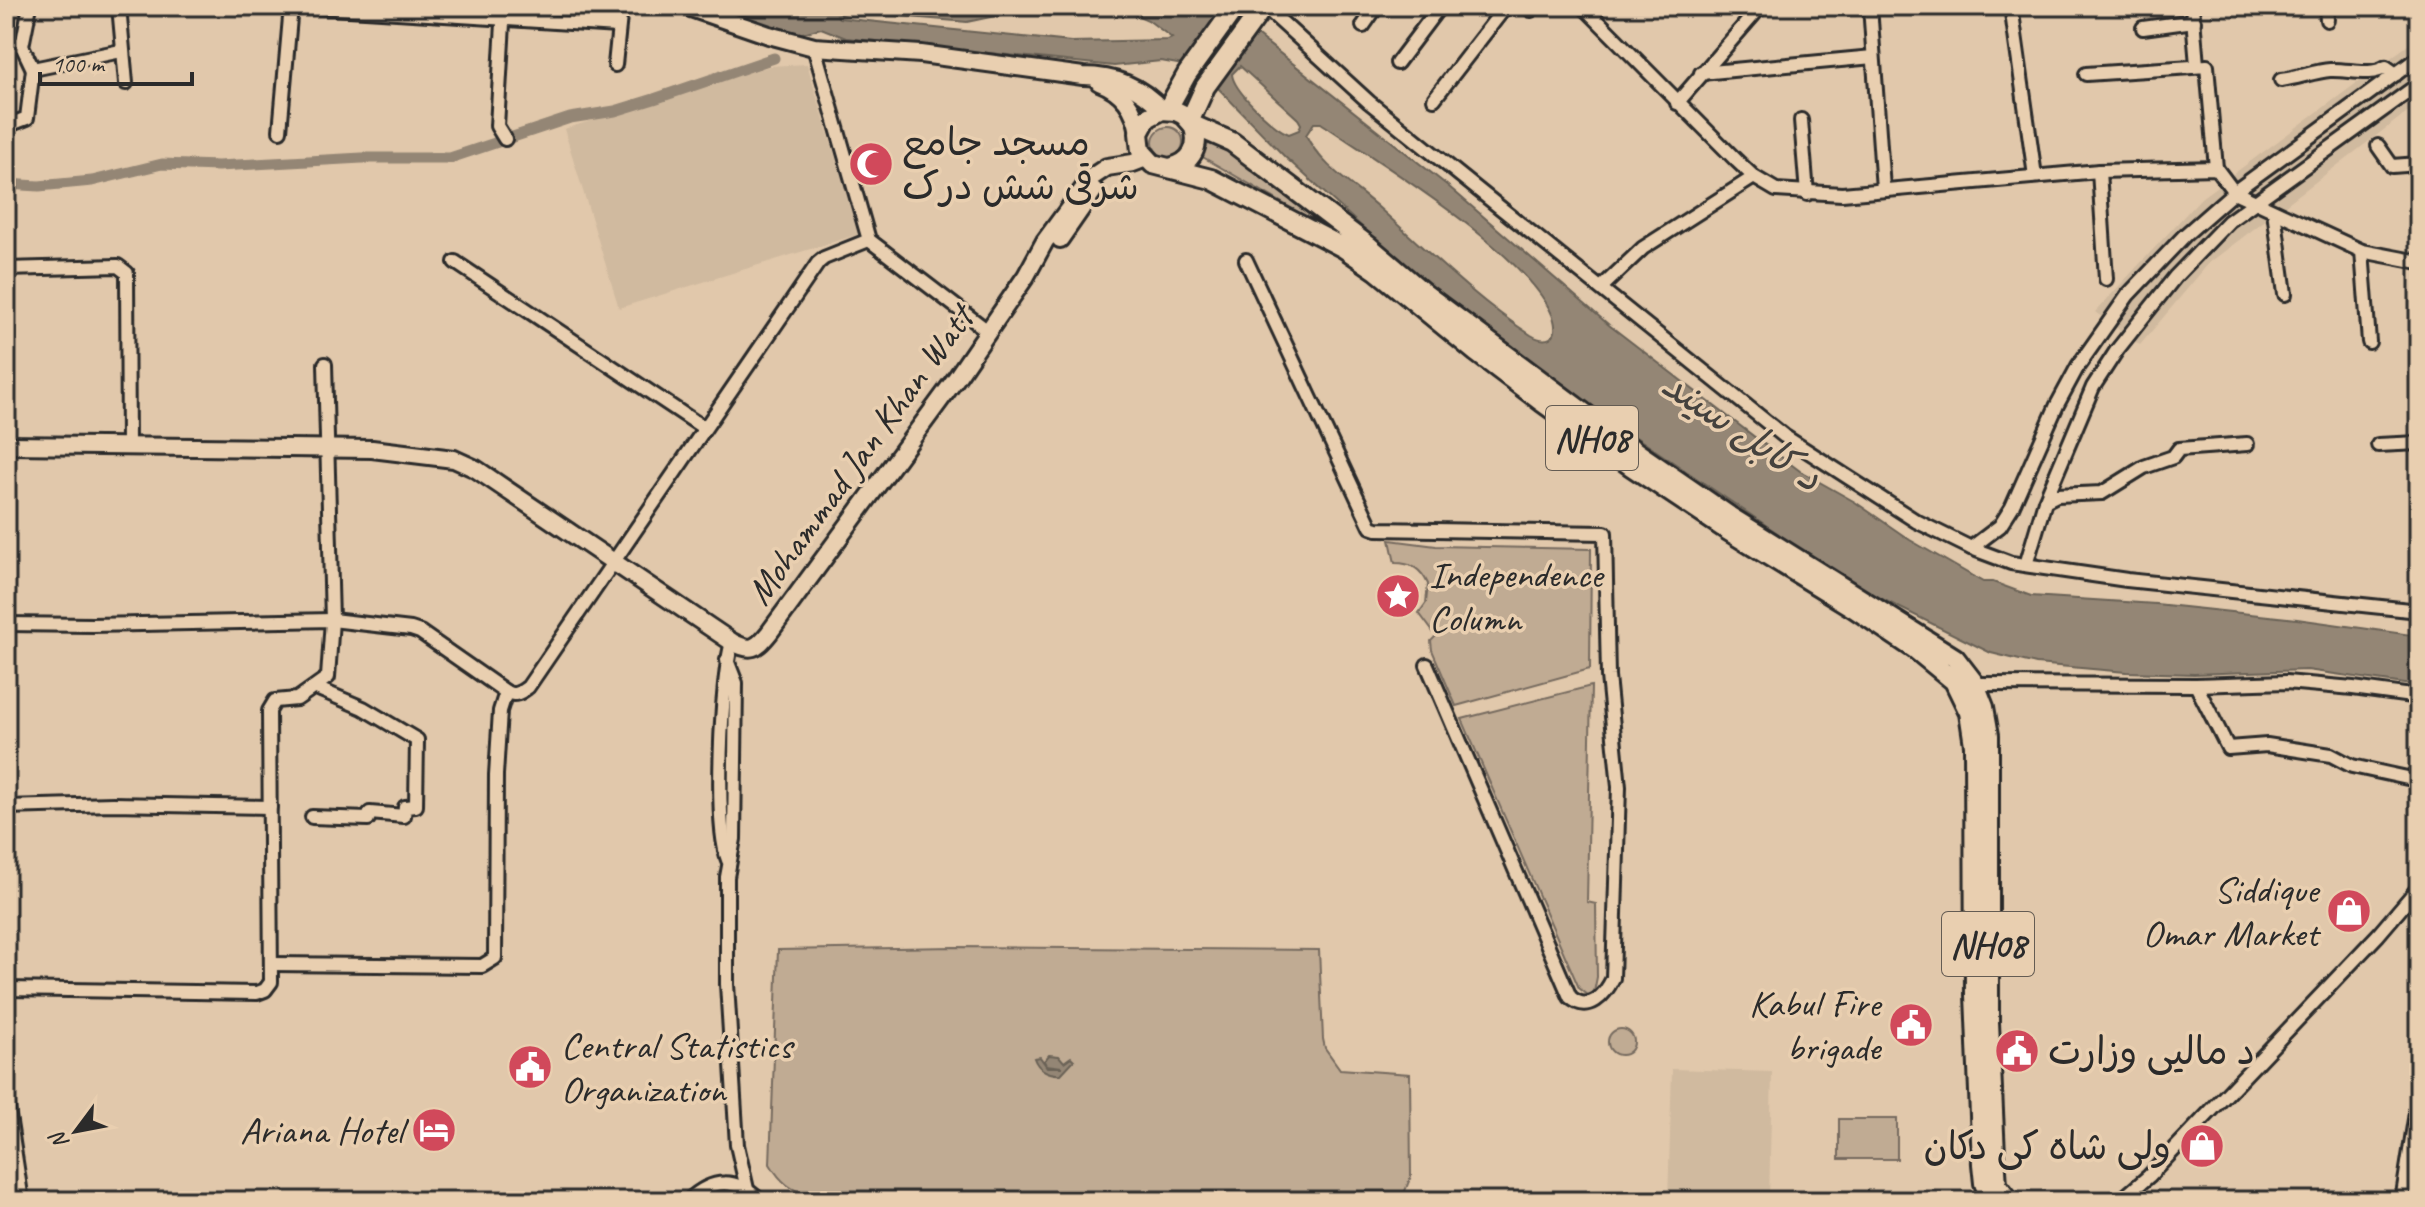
<svg xmlns="http://www.w3.org/2000/svg" width="2425" height="1207" viewBox="0 0 2425 1207" font-family="Caveat,'Playpen Sans Arabic',sans-serif">
<style>
.built{fill:#d0ba9f}
.green{fill:#c0ab93;stroke:#766b5f;stroke-width:2}
.water{fill:#948675;stroke:#6a6257;stroke-width:2;fill-rule:evenodd}
.lines{fill:none;stroke-linecap:round;stroke-linejoin:round}
.canal{stroke:#948675;stroke-width:11}
.minor-casing{stroke:#2b2b2b;stroke-width:18}
.major-casing{stroke:#2b2b2b;stroke-width:22}
.highway-casing{stroke:#2b2b2b;stroke-width:24}
.minor{stroke:#e9cfb0;stroke-width:12}
.major{stroke:#e9cfb0;stroke-width:16}
.highway{stroke:#e9cfb0;stroke-width:18}
.labels{text-anchor:middle;stroke-width:7;stroke-linejoin:round;paint-order:stroke}
.shield{fill:#e9cfb0;stroke:#645c53;stroke-width:2}
.shield-label{font-size:36px;font-weight:bold;fill:#2b2b2b}
.poi-label{font-size:38px;fill:#2b2b2b;stroke:#e9cfb0;text-anchor:start}
.street-label{font-size:38px;fill:#2b2b2b;stroke:#e9cfb0}
.water-label{font-size:40px;font-style:italic;fill:#45423e;stroke:#e9cfb0}
</style>
<rect width="100%" height="100%" fill="#e1c8ab"/>
<filter id="ink" filterUnits="userSpaceOnUse"><feTurbulence type="fractalNoise" baseFrequency=".0125" numOctaves="2"/><feDisplacementMap in="SourceGraphic" scale="16" xChannelSelector="R" yChannelSelector="G"/><feConvolveMatrix kernelMatrix="1 2 1 2 8 2 1 2 1" color-interpolation-filters="sRGB"/></filter>
<g filter="url(#ink)">
<g class="built">
<polygon points="2419,37 2419,103 2209,263 2140,345 2095,312 2201,198"/>
<polygon points="807,64 859,234 619,308 564,129 770,66"/>
<polygon points="1672,1069 1772,1072 1769,1201 1668,1201"/>
</g>
<g class="green">
<circle cx="1168" cy="142" r="15"/>
<polygon points="1210,141 1224,141 1336,234 1201,156"/>
<path d="M1390 540 1436 546 1591 549 1590 669 1456 706 1432 650 1431 641 1436 636 1419 613 1426 603 1428 584C1421 569 1412 563 1395 563Z"/>
<polygon points="1591,686 1587,902 1596,904 1597,977 1594,992 1588,995 1579,988 1462,719"/>
<path d="M954 947 1319 950 1323 1039 1325 1048 1340 1069 1410 1074 1411 1176 1401 1201H1041L812 1197C791 1190 781 1183 770 1164L778 950Z"/>
<circle cx="1621" cy="1042" r="13"/>
<rect x="1839" y="1119" width="58" height="40"/>
</g>
<g class="water">
<path d="M703 6H1042L967 22 851 12 837 15 839 18 1071 42 1168 40 1172 38 1148 20 1116 6H1220L1448 186 1609 325 1756 438 1800 471 1855 502 1910 540 1983 582H1993L2031 596 2156 604 2297 619 2419 636V686L2307 670 2194 674 2126 672 2036 664 1991 653 1854 585 1587 404 1414 274 1285 157 1219 89 1200 73 1183 65 1161 61 1114 66 846 38 821 28 799 34ZM1240 66 1298 119 1301 124 1299 130 1289 134C1273 128 1233 90 1232 74ZM1314 123H1321C1377 161 1535 257 1554 320 1559 339 1546 344 1531 335 1478 301 1425 249 1378 207 1354 186 1319 164 1306 135Z"/>
<path d="M1049 1055 1059 1056 1064 1062 1071 1057 1074 1060 1061 1074C1050 1075 1038 1070 1034 1058L1040 1057 1047 1067H1062L1046 1065 1044 1061Z"/>
</g>
<g class="lines">
<polyline class="canal" points="6,184 39,186 92,181 162,164 218,166 362,158 450,158 570,118 615,111 654,99 774,58"/>
<g class="minor-casing">
<g id="minor">
<polyline points="30,6 22,46 33,69"/>
<polyline points="119,6 126,83"/>
<polyline points="302,6 618,26"/>
<polyline points="504,6 497,126 505,139"/>
<polyline points="1264,6 1369,102 1784,436 1916,521 1971,548 2011,563 2031,566 2127,580 2419,611"/>
<polyline points="1526,6 1531,10"/>
<polyline points="1583,6 1737,161 1754,177 1776,190 1842,194 2099,171 2216,168 2234,192 2362,251 2419,262"/>
<polyline points="1870,6 1883,189"/>
<polyline points="2011,6 2035,176"/>
<polyline points="2192,6 2197,65"/>
<polyline points="2326,6 2327,20"/>
<polyline points="1363,26 1377,6"/>
<polyline points="2143,28 2194,21"/>
<polyline points="6,40 22,46"/>
<polyline points="814,47 869,240 989,332"/>
<polyline points="1397,63 1440,6"/>
<polyline points="615,65 621,6"/>
<polyline points="1701,73 1873,57"/>
<polyline points="2086,74 2207,66 2216,168"/>
<path d="M2281 80C2297 78 2316 71 2330 70 2350 69 2369 77 2386 67L2396 74"/>
<polyline points="1434,99 1506,6"/>
<polyline points="1677,103 1761,6"/>
<polyline points="1801,120 1807,194"/>
<polyline points="6,126 27,118 33,69 121,51"/>
<polyline points="280,131 291,6"/>
<polyline points="2378,146 2392,166 2419,164"/>
<polyline points="2099,171 2106,279"/>
<polyline points="2274,211 2285,294"/>
<polyline points="2362,251 2369,342"/>
<path d="M1246 260 1371 527 1377 529 1605 533 1608 676 1619 787 1613 978C1605 995 1589 1014 1570 997L1427 665"/>
<polyline points="455,262 704,428"/>
<polyline points="6,269 118,266 127,273 128,446"/>
<polyline points="1602,287 1643,248 1754,177"/>
<polyline points="2378,445 2419,443"/>
<polyline points="2045,501 2057,495 2102,493 2144,467 2173,457 2179,449 2247,444"/>
<polyline points="1971,548 2000,526 2012,507 2057,405 2078,366 2128,295 2185,235 2234,192 2419,57"/>
<polyline points="2026,565 2045,501 2093,387 2117,350 2175,277 2229,221 2419,84"/>
<path d="M6 624 92 625 332 620 411 629 420 632 506 692C515 697 521 692 528 687L818 263 824 258 869 240"/>
<polyline points="727,660 736,683 734,839 727,877 727,984 737,1145 747,1189"/>
<polyline points="1975,684 2196,685 2286,682 2353,688 2419,697"/>
<polyline points="2196,685 2228,748 2267,745 2331,755 2352,766 2412,779"/>
<polyline points="6,807 113,804 270,807"/>
<polyline points="312,817 368,819 370,813 404,816 405,807 416,806 417,740 363,708 316,688"/>
<path d="M728 860C714 825 721 680 732 642"/>
<polyline points="271,964 482,966 495,958 496,775 500,711 506,692"/>
<polyline points="6,989 257,993 265,990 271,982 269,711 275,701 297,699 328,677 332,620 325,364"/>
<polyline points="6,1096 22,1201"/>
<path d="M688 1201C712 1178 736 1177 760 1201"/>
<polyline points="2120,1201 2149,1176 2378,935 2419,887"/>
<polyline points="2402,1201 2419,1094"/>
</g>
</g>
<g class="major-casing">
<g id="major">
<path d="M685 6 769 35 814 47 921 54 1083 76C1115 76 1140 86 1162 110"/>
<path d="M1099 82C1123 91 1135 108 1139 133"/>
<polyline points="1060,239 1094,190"/>
<path d="M6 445 372 449 454 459 476 469 732 642C751 652 756 649 769 633L957 377 1026 276 1045 241 1092 177 1107 167 1133 163 1146 158"/>
</g>
</g>
<g class="highway-casing">
<g id="highway">
<polyline points="1167,110 1187,74 1236,6"/>
<polyline points="1190,120 1205,87 1264,6"/>
<path d="M1170 168C1192 163 1201 146 1193 125"/>
<polyline points="1991,1201 1984,1183 1982,1164 1975,995 1974,745 1969,712 1954,681 1915,649 1854,608 1727,530 1631,466 1542,402 1476,352 1376,270 1344,248 1211,179 1153,164 1141,151 1139,133 1147,118 1162,110 1176,111 1184,115 1193,125 1232,142 1370,247 1425,294 1639,454 1729,516 1955,658 1975,684 1984,707 1989,735 1989,1023 1995,1155 1997,1185 2010,1201"/>
</g>
</g>
<use href="#minor" class="minor"/>
<use href="#major" class="major"/>
<use href="#highway" class="highway"/>
</g>
</g>
<defs>
<g id="mosque-disc" transform="scale(2.3)"><circle r="9.5" fill="#d1495b" stroke="#e9cfb0"/><path d="M3.5-4.9A6 6 0 1 0 3.5 4.9A5 5 0 1 1 3.5-4.9Z" fill="#fff"/></g>
<g id="sight-disc" transform="scale(2.3)"><circle r="9.5" fill="#d1495b" stroke="#e9cfb0"/><path d="M0-6L1.8-2.2L6-1.7L2.9 1.2L3.7 5.4L0 3.3L-3.7 5.4L-2.9 1.2L-6-1.7L-1.8-2.2Z" fill="#fff"/></g>
<g id="shop-disc" transform="scale(2.3)"><circle r="9.5" fill="#d1495b" stroke="#e9cfb0"/><path d="M-5-2.5h2.3a2.7 3.5 0 0 1 5.4 0H5L5.5 6h-11ZM-1.5-2.5h3a1.5 2.3 0 0 0-3 0Z" fill="#fff"/></g>
<g id="civic-disc" transform="scale(2.3)"><circle r="9.5" fill="#d1495b" stroke="#e9cfb0"/><path d="M-.6-6.5H3V-4.5H.6V-3L4-1V1h2V6H-6V1h2V-1L-.6-3ZM-1.2 2.5V6h2.4V2.5Z" fill="#fff"/></g>
<g id="hotel-disc" transform="scale(2.3)"><circle r="9.5" fill="#d1495b" stroke="#e9cfb0"/><path d="M-6-4.5h1.5V1H6V5H4.5V3h-9V5H-6ZM-4 0a1.8 1.8 0 1 1 3.6 0ZM.5 0V-2.5h3Q6-2.5 6 0Z" fill="#fff"/></g>
</defs>
<g fill-rule="evenodd">
<use href="#mosque-disc" x="871" y="164"/>
<use href="#sight-disc" x="1398" y="596"/>
<use href="#shop-disc" x="2349" y="911"/>
<use href="#civic-disc" x="1911" y="1025"/>
<use href="#civic-disc" x="2017" y="1051"/>
<use href="#civic-disc" x="530" y="1067"/>
<use href="#hotel-disc" x="434" y="1130"/>
<use href="#shop-disc" x="2202" y="1146"/>
</g>
<g class="labels">
<g class="shield">
<rect x="1546" y="406" width="92" height="64" rx="6"/>
<rect x="1942" y="912" width="92" height="64" rx="6"/>
</g>
<g class="shield-label">
<text x="1592" y="451">NH08</text>
<text x="1988" y="957">NH08</text>
</g>
<g class="poi-label">
<text x="902" y="155">مسجد جامع<tspan x="902" dy="44">شرقی شش درک</tspan></text>
<text x="1429" y="587">Independence<tspan x="1429" dy="44">Column</tspan></text>
<text x="2318" y="902" text-anchor="end">Siddique<tspan x="2318" dy="44">Omar Market</tspan></text>
<text x="1880" y="1016" text-anchor="end">Kabul Fire<tspan x="1880" dy="44">brigade</tspan></text>
<text x="561" y="1058">Central Statistics<tspan x="561" dy="44">Organization</tspan></text>
<text x="2048" y="1064">د مالیی وزارت</text>
<text x="403" y="1143" text-anchor="end">Ariana Hotel</text>
<text x="2171" y="1159" text-anchor="end">ولی شاہ کی دکان</text>
</g>
<g class="street-label">
<text transform="translate(859 455) rotate(-54)" y="13">Mohammad Jan Khan Watt</text>
</g>
<g class="water-label">
<text transform="translate(1743 430) rotate(34)" y="14">د کابل سيند</text>
</g>
</g>
<rect width="2425" height="1207" fill="none" stroke="#e9cfb0" stroke-width="32"/>
<rect x="16" y="16" width="2393" height="1175" fill="none" stroke="#2b2b2b" stroke-width="3" filter="url(#ink)"/>
<g transform="translate(76 1131) rotate(238)" stroke="#e9cfb0" stroke-width="6" paint-order="stroke">
<path d="M0-6L14 30L0 20L-14 30Z" fill="#2b2b2b"/>
<text y="-12" font-size="22" font-weight="bold" text-anchor="middle" fill="#2b2b2b">N</text>
</g>
<path d="M40 72v12h152v-12" fill="none" stroke="#2b2b2b" stroke-width="4"/>
<text x="52" y="72" font-size="24" fill="#2b2b2b" stroke="#e9cfb0" stroke-width="6" paint-order="stroke">100 m</text>
</svg>
